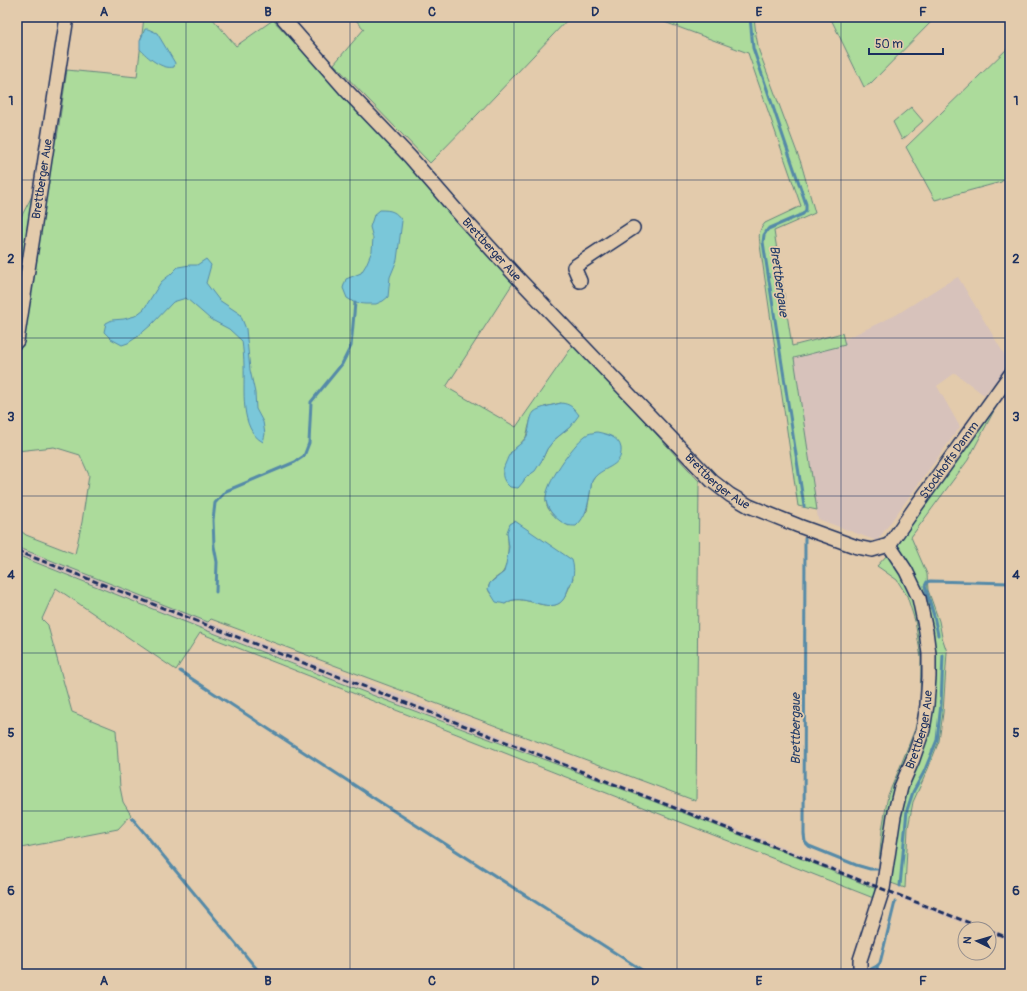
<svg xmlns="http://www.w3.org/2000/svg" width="1027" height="991" viewBox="0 0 1027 991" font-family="Pangolin,sans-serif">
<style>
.built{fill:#d7c2bb}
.green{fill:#acdb9b;stroke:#64857c;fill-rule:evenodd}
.water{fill:#7ac7d9;stroke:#548aa8}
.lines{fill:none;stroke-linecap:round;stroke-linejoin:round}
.stream{stroke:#548aa8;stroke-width:3}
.minor-casing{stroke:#1b2f5e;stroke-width:16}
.minor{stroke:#e3cbac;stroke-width:13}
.rail{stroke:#1b2f5e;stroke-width:3;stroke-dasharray:6 3;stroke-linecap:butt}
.grid{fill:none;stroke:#1b2f5e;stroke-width:1;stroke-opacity:0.55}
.labels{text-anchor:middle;stroke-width:3.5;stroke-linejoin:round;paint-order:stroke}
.street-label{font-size:12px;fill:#1b2f5e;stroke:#e3cbac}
.water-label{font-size:13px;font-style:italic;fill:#243e6a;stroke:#e3cbac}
.neatline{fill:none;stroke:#1b2f5e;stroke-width:1.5}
.grid-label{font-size:13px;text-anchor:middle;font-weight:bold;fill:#1b2f5e}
</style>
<rect width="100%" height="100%" fill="#e3cbac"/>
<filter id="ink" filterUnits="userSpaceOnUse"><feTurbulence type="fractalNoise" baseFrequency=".025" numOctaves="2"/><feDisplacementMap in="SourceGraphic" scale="8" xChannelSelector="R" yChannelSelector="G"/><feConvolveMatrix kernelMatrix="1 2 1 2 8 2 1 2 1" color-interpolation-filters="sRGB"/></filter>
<g filter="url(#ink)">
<g class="built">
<polygon points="958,277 1010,364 984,395 955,373 937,386 960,427 877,541 818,519 794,358 845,345 843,340 896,315 943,285"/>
<polygon points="17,547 250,638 374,685 597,775 804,855 894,892 1010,937 1010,941 989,933 989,929 978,929 596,779 372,695 208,631 17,555"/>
</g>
<g class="green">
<path d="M144 17H212V18L236 46 273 20C354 106 437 192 513 283L446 387 516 427 574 344 699 481 696 801 211 619 208 622 17 547V528L26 535 75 554 82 522 89 475 80 455 54 447 17 451V239L19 221 34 192 54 137 57 138 67 70 137 77ZM561 403 570 427 554 440 547 449 542 460 531 474 525 478 523 482 510 453 520 444 526 437 531 418 544 407ZM597 474 592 481 587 511 569 526C559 520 546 512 546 500 546 494 550 486 552 481ZM507 532 573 578C570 585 567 595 562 601 551 613 528 597 514 600 511 600 508 602 505 604 498 599 482 593 491 582 494 578 500 576 503 572 509 564 509 541 507 532Z"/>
<polygon points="353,17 570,17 478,114 430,163 334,64 364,29"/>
<path d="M651 17H754L756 35 759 51 801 163 815 213 774 231 792 346 842 333 845 345 794 358 817 510 798 506 760 245C759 235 758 231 765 223L801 206 748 53Z"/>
<polygon points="830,17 936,17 870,84 864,87"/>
<polygon points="1010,46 1010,175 1001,182 935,200 906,147"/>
<polygon points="911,107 923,121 902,140 893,122"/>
<polygon points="997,405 968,460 911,537 927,574 928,590 939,621 942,637 947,652 943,713 939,741 928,769 913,802 908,828 905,888 880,879 879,863 882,830 888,795 900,767 915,729 920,705 921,658 915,621 907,596 897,580 877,566 898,543"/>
<polygon points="17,555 208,631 372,695 596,779 802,859 879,890 876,899 200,633 176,670 56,588 42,619 48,625 49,630 72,712 116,730 120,787 123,802 131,815 118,829 21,848 17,854"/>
</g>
<g class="water">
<path d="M145 29H148L157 33 175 63 174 67C162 70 147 57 140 49V41Z"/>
<path d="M380 210C391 210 396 211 402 221L397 260 390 277 388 297 383 301 376 304H365L355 303 347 298 343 288 346 279 361 273 366 265 372 251 373 238 370 227 374 215Z"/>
<path d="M206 259 211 265 206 283 219 300 240 314 246 329 250 370 255 393 256 409 263 422 265 434 263 442C239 429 245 389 244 366 244 358 243 349 242 341L229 329 210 319 186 298 173 302 151 325 137 337 128 343 122 345 111 339 104 332 106 323 112 320 124 319 135 316 144 309 161 282 171 274 178 267 190 265H197Z"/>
<path d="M561 403C570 404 573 407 579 415L570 427 554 440 547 449 542 460 535 471 525 478 523 482 518 488 510 487C501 479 501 473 506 462 507 460 508 456 510 454 514 447 523 444 527 436 530 428 529 418 534 412 540 407 554 405 561 403Z"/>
<path d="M597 432C607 434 619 437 621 448 623 469 600 466 592 481 591 484 591 489 590 493 588 505 586 517 576 526 573 526 570 526 567 525 558 521 547 511 546 500 544 485 573 445 585 436 588 433 593 433 597 432Z"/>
<path d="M515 521 572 560C575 570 574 578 569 587 567 592 565 598 562 601 551 613 528 597 514 600 511 600 508 602 505 604L496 602 488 589 490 583 504 572 506 564 509 547 507 532 510 524Z"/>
</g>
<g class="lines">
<g class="stream">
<polyline points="750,17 753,48 806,204 806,210 803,214 768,229 764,235 763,242 804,506"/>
<polyline points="805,538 804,834 805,842 809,846 856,865 870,869 877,869"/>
<polyline points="216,592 217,562 214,546 213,520 215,503 226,491 295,462 304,456 309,443 311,402 342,364 351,346 355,303"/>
<polyline points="938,635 934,616 925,586 927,582 930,581 1010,583"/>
<polyline points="180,671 380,802 648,974"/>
<polyline points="132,818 261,974"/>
<polyline points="900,886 907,810 913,792 924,772 937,740 941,704 943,655"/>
<polyline points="871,969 877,966"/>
<polyline points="849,974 852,973"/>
<polyline points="878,974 877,966 880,963 895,902"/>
</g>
<g class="minor-casing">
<g id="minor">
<path id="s1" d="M282 17 346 90 410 157 462 217 515 275 712 481 730 495 749 506 799 526 857 547 872 550 889 545"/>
<polyline points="580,281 574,267 633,228"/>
<path id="s2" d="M17 341 61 55 67 17"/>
<path id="s3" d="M889 545 914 509 1010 375"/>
<path id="s4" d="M860 974V960L883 889 894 816 901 787 913 759 923 730 927 705 929 677V654L926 631 919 598 906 571 889 545"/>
</g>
</g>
<use href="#minor" class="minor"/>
<g class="rail">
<polyline points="17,551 985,929"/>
<polyline points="989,930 1010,939"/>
</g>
</g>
</g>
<path class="grid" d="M186 17V974M350 17V974M514 17V974M677 17V974M841 17V974M17 180H1010M17 338H1010M17 496H1010M17 653H1010M17 811H1010"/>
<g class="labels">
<g class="street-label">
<text dy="4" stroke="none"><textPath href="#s2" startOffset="164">Brettberger Aue</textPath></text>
<text dy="4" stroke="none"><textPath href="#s1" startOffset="313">Brettberger Aue</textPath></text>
<text dy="4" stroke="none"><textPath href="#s3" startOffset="104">Stockhoffs Damm</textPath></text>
<text dy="4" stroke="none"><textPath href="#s1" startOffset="637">Brettberger Aue</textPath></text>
<text dy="4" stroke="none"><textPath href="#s4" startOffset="253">Brettberger Aue</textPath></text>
</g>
<g class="water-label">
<text transform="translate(780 281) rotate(82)" y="5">Brettbergaue</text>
<text transform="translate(795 729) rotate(-90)" y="5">Brettbergaue</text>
</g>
</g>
<rect width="1027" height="991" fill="none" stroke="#e3cbac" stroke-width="44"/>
<g transform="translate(977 941) rotate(275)"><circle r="19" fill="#e3cbac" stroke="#938d8d"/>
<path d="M0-3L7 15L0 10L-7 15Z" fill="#1b2f5e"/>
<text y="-6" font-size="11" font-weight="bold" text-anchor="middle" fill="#1b2f5e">N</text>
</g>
<path d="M869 48v6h74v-6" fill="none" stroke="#1b2f5e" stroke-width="2"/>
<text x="875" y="48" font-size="12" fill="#1b2f5e" stroke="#e3cbac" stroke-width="3" paint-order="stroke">50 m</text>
<rect x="22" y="22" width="983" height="947" class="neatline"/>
<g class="grid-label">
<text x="104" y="16">A</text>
<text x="268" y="16">B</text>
<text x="432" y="16">C</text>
<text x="595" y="16">D</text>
<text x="759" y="16">E</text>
<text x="923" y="16">F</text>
<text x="11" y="105">1</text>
<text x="1016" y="105">1</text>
<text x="11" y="263">2</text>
<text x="1016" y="263">2</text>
<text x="11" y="421">3</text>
<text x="1016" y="421">3</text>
<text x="11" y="579">4</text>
<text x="1016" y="579">4</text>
<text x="11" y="737">5</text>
<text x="1016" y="737">5</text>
<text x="11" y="895">6</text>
<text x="1016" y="895">6</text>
<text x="104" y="985">A</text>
<text x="268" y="985">B</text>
<text x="432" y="985">C</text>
<text x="595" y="985">D</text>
<text x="759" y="985">E</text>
<text x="923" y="985">F</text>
</g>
</svg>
